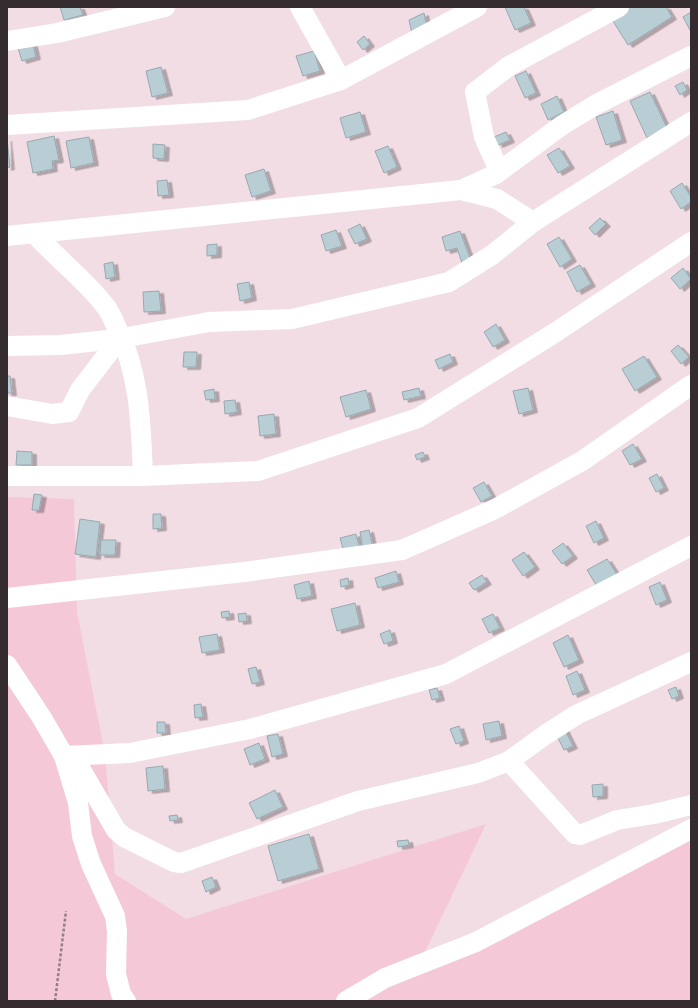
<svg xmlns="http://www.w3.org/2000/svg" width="698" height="1008" viewBox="0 0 698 1008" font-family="'Fira Sans',sans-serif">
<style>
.green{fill:#f5c8d8}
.building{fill:#b9cdd5;stroke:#96a9b0;filter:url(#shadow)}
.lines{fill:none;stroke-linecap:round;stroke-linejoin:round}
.path{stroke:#8e8085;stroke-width:2.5;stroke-dasharray:3 2;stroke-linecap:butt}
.minor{stroke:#fff;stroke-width:20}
</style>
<defs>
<filter id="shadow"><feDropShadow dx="4.5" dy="2.5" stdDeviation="0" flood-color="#0004"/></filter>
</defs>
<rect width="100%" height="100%" fill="#f2dde4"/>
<polygon class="green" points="7,497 74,499 77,612 105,754 115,874 186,919 486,824 413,977 691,834 691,1001 7,1001"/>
<g class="building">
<polygon points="60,7 80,7 83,15 64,20"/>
<polygon points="505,7 524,7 531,23 515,30"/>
<polygon points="629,7 666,7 672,17 628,45 611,18"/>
<polygon points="691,12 691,32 683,17"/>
<polygon points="424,13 428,32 413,39 409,20"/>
<polygon points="364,36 370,44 363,50 357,42"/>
<polygon points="32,41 36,57 22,61 17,45"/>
<polygon points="314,51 320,71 303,76 296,56"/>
<polygon points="161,67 168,93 152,97 146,71"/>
<polygon points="526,71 536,93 525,98 515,76"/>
<polygon points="683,82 687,90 680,95 675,86"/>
<polygon points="650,92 667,128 647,138 630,101"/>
<polygon points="557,96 564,112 548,120 541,104"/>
<polygon points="613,111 622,140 606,145 596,117"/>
<polygon points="360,112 366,132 346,138 340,118"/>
<polygon points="506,132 510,140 498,145 494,137"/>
<polygon points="54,136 59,160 52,161 53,169 33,173 27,142"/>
<polygon points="89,137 94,163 71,168 66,141"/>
<polygon points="7,139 10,167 7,168"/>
<polygon points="153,144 165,145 164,159 153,158"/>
<polygon points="388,146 397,167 384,173 375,151"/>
<polygon points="559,148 570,166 558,173 547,155"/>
<polygon points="264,169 271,191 252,197 245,175"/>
<polygon points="167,180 169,195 158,196 157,181"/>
<polygon points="682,183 691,197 691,202 681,209 670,191"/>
<polygon points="600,218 606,224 595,235 589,228"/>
<polygon points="360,224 367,239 355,244 348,230"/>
<polygon points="336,230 342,246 326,251 321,235"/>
<polygon points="460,231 472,263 463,266 457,248 446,251 442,237"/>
<polygon points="559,237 572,259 560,267 547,244"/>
<polygon points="217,244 217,255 207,256 207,245"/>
<polygon points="113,262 115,277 106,279 104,264"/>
<polygon points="580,265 591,284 577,292 567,272"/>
<polygon points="683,268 691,279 680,289 671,278"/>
<polygon points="249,282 252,298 240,301 237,284"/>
<polygon points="159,291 161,311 144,312 143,292"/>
<polygon points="496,324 505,340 493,347 484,332"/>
<polygon points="678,345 689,357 681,364 671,351"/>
<polygon points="184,352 197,352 196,367 183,367"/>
<polygon points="450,354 453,362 439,369 435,360"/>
<polygon points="644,356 657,377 635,391 622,369"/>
<polygon points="7,376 10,376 12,393 7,393"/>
<polygon points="419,388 421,396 404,400 402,392"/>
<polygon points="528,388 533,410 519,414 513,391"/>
<polygon points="214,389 215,399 206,400 204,391"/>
<polygon points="366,390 371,409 346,417 340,397"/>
<polygon points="235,400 237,412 225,414 224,401"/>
<polygon points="274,414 276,434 260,436 258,416"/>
<polygon points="633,444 642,459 630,465 622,451"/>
<polygon points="17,451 32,452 32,465 16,465"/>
<polygon points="423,452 425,457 417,460 415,455"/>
<polygon points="657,474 664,488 656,492 649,478"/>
<polygon points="484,482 492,496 481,502 473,488"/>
<polygon points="34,494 42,495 39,510 32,510"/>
<polygon points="153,514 161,514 162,528 153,529"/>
<polygon points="80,519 100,522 96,557 75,554"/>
<polygon points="596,521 604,538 594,543 586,526"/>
<polygon points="369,530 373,547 363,549 360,532"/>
<polygon points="356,534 360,549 344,552 340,538"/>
<polygon points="101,540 116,540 115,555 100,555"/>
<polygon points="563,543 573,556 562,564 552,551"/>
<polygon points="524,552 535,567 523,576 512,560"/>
<polygon points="607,559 618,576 598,588 587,570"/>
<polygon points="396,571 399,582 378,588 375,578"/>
<polygon points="482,575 487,582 474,590 469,583"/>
<polygon points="348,578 349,585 341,587 340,580"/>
<polygon points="309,581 312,596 297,599 294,585"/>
<polygon points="660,582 667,600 656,605 649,587"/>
<polygon points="355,603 360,625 337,631 331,609"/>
<polygon points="229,611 230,617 222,618 221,612"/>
<polygon points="246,613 247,621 239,622 238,614"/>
<polygon points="493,614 500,628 489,633 482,619"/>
<polygon points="390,630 393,641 384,644 380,634"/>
<polygon points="217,634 220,650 202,653 199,637"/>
<polygon points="568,635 579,660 564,667 553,643"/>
<polygon points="256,667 260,682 252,684 248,669"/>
<polygon points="577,671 585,690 573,695 566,676"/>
<polygon points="676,687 679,696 672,699 668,690"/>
<polygon points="437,688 440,698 432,700 429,690"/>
<polygon points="201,704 203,717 195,718 194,705"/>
<polygon points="499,721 502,736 486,740 483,724"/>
<polygon points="157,722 165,722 166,733 157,733"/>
<polygon points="459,726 464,741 456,744 450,729"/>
<polygon points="564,728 573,746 564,750 555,732"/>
<polygon points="278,734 283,754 272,757 267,736"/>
<polygon points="259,743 265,759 250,765 244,749"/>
<polygon points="163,766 165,789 148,791 146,768"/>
<polygon points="603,784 603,796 593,797 592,785"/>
<polygon points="275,790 283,807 257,819 249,803"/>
<polygon points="177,815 178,820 170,821 169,816"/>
<polygon points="309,834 319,869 278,881 268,846"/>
<polygon points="408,840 409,845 398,847 397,841"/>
<polygon points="212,877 216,887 206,892 202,881"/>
</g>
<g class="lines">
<polyline class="path" points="55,1001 66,911"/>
<g class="minor">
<polyline points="300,7 341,80"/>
<polyline points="7,41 57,33 165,7"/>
<polyline points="7,125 248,110 341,80 477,7"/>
<polyline points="496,174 496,164 484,137 475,92 509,66 619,7"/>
<polyline points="461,190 496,174 561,126 595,105 691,56"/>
<path d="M34 233C57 259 86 280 106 307 110 312 113 319 116 326 140 373 141 424 143 476"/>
<polyline points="7,236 461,190 497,199 533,222"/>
<polyline points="7,346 60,345 117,339 209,322 292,319 449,282 492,255 533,222 691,122"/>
<polyline points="7,406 52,414 69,412 80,390 110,351 117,339"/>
<polyline points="7,476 143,476 258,471 418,418 556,332 691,242"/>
<polyline points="7,598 244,572 402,550 495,509 582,461 691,385"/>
<polyline points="7,665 42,718 64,756 78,803 82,836 91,864 115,916 117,931 116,974 121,994 126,1001"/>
<polyline points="64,756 130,753 250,729 446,674 691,546"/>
<polyline points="73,756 116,830 124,837 174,862 181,863 358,801 478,773 509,761 545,735 576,715 691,662"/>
<polyline points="509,761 575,834 580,835 600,827 617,820 654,814 691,805"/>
<polyline points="346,1001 385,978 476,942 691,829"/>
</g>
</g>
<rect width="698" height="1008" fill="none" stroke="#342c2f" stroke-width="16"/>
</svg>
